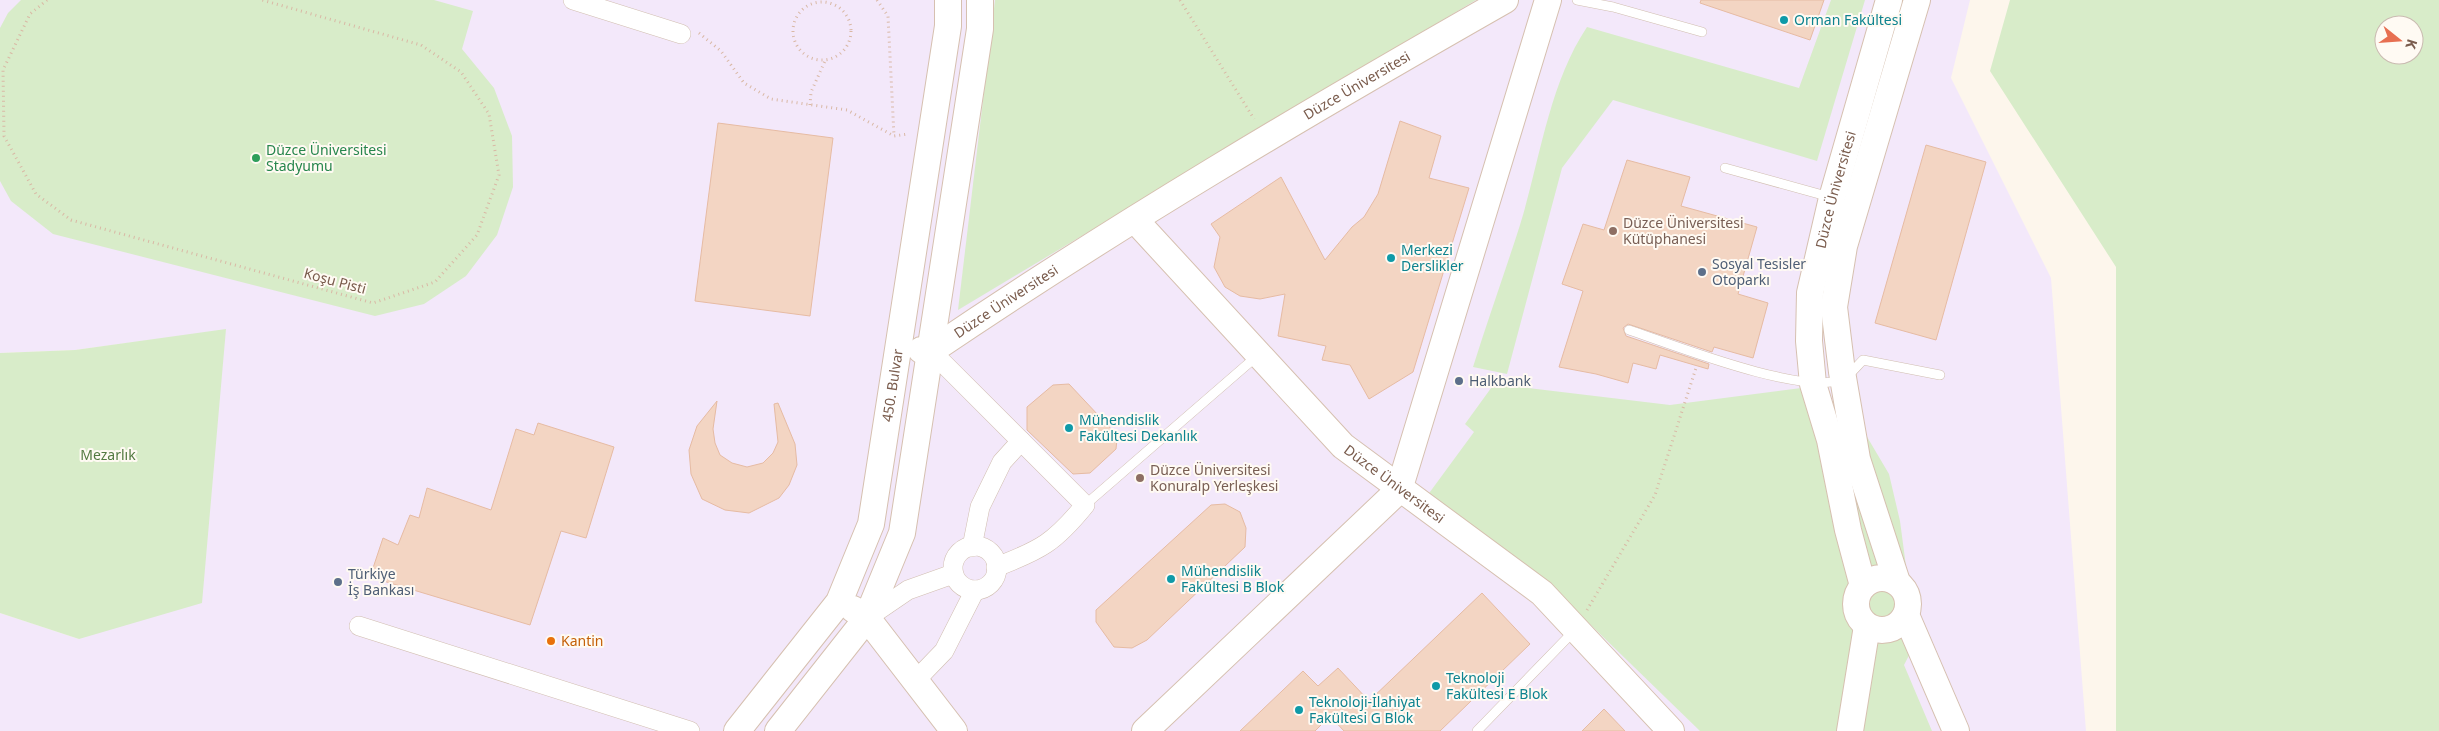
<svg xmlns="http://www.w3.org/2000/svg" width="2439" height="731" viewBox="0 0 2439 731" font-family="'Noto Sans',sans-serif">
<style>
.education{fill:#f3e8fa}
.green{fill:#d8ecc9;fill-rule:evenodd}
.building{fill:#f3d5c3;stroke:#e6bba3}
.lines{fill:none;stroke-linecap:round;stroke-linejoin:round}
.lane-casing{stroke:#d1beb0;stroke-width:10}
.street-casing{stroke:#d1beb0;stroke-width:20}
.secondary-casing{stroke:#d6c0b0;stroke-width:28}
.path{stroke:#d9b8a5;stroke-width:3;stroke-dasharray:1 4;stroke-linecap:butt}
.lane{stroke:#fff;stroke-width:9}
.street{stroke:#fff;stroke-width:19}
.secondary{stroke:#fff;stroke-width:26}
.culture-dot{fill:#0f9aa8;stroke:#fffaf3;stroke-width:2}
.leisure-dot{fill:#2e9e5b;stroke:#fffaf3;stroke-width:2}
.education-dot{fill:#8d6e63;stroke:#fffaf3;stroke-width:2}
.service-dot{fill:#5c6f8a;stroke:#fffaf3;stroke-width:2}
.food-dot{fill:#e8710a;stroke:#fffaf3;stroke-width:2}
.labels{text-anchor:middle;stroke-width:4;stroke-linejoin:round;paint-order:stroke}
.culture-label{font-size:14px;fill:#0d838f;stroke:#fffaf3;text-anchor:start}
.street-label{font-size:14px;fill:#7a5c4d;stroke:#fffaf3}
.leisure-label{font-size:14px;fill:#27864d;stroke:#fffaf3;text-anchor:start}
.education-label{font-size:14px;fill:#785e54;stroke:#fffaf3;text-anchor:start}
.service-label{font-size:14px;fill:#4e5e75;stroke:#fffaf3;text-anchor:start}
.park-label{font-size:14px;fill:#537a41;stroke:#fffaf3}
.food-label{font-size:14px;fill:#c56008;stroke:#fffaf3;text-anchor:start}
</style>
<rect width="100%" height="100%" fill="#fdf6ec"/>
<polygon class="education" points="0,0 1970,0 1951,78 2051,278 2086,731 0,731 0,613 79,639 226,330 75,350 0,353"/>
<g class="green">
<polygon points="21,0 434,0 473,11 462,49 494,88 512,136 513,187 497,235 466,276 424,304 375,316 53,234 11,201 0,181 0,28 8,13"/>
<polygon points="995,0 1476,0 958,310"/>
<path d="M1831 0H1865L1817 161 1613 100 1562 168 1507 374 1473 367C1488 319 1505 272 1520 225 1540 160 1549 84 1587 27L1799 88Z"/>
<path d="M2010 0H2439V731H2116V267L1990 71ZM2384 25H2414V55H2384Z"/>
<polygon points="226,329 202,603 79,639 0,613 0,353 75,350"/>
<polygon points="1494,384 1670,405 1809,387 1863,430 1889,474 1900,521 1916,642 1904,665 1932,731 1700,731 1564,599 1427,496 1474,432 1465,424"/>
</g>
<g class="building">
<polygon points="1701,0 1824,0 1810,40 1700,3"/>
<polygon points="1400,121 1441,136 1429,178 1469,188 1413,372 1369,399 1350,365 1322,360 1326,346 1278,336 1285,294 1260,299 1240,296 1225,287 1214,267 1220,237 1211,224 1281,177 1325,260 1352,227 1364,217 1378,194"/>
<polygon points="718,123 833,138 810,316 695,301"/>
<polygon points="1926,145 1986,162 1936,340 1875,323"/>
<polygon points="1627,160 1690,177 1681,206 1757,227 1738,294 1768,303 1753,358 1714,347 1712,352 1628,324 1623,328 1626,336 1709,364 1708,369 1660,355 1656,369 1633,363 1628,383 1596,374 1559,367 1583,291 1562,284 1583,224 1604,230"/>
<polygon points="1069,384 1114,432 1117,439 1116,449 1090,473 1073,474 1027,430 1027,407 1053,385"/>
<polygon points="717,401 713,429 715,443 720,455 732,463 747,467 763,463 773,453 778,442 774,404 778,403 795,444 797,465 789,485 779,498 749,513 725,510 702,499 691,474 689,450 697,426"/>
<polygon points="538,423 614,447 586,538 561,531 530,625 370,577 383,538 398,545 410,515 419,518 427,488 491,510 516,429 534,435"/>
<polygon points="1225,504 1240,512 1246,528 1245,547 1147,640 1132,648 1114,647 1096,622 1096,610 1211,505"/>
<polygon points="1482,593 1530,644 1440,731 1344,731 1330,716 1315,731 1240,731 1303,671 1318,686 1338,668 1369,701"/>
<polygon points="1604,709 1625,731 1582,731"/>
</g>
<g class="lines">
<g class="lane-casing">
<g id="lane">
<polyline points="1577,0 1613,7 1702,32"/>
<polyline points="1725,168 1830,197"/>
<path d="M1629 330C1671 344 1805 397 1843 379 1850 375 1857 366 1863 360L1940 375"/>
<polyline points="1085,505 1257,356"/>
<polyline points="1477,731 1574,631"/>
</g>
</g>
<g class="street-casing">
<g id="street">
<polyline points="573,0 681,34"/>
<path d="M931 351 1085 505C1055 542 1041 550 996 567"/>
<circle cx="975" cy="568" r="22"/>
<polyline points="972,547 980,507 1002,462 1021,441"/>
<polyline points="867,618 908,590 953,574"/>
<polyline points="359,626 690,731"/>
<polyline points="916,680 944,651 975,590"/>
</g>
</g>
<g class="secondary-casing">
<g id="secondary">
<path id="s1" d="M1135 220 1343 446 1542 593 1671 731"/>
<path id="s2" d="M921 350 931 351C1117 225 1310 111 1505 0"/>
<circle cx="1882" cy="604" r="26"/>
<polyline points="1897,582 1857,459 1842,372 1834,307 1844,246 1917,0"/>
<path id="s3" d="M1863 586 1848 530 1830 440 1813 384 1809 341 1810 293 1832 198 1889 0"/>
<polyline points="853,609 867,618 954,731"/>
<polyline points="1906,615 1956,731"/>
<path id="s4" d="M737 731 839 602 871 524 948 26V0"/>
<polyline points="778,731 867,618 902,533 980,29 980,0"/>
<polyline points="1145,731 1399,490 1548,0"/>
<polyline points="1850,731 1867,626"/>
</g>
</g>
<g class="path">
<polyline points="47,0 30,14 3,70 4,136 36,194 71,220 373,303 435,282 477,235 499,175 489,114 461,72 421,45 262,0"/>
<polyline points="877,0 888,16 894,136"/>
<polyline points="1180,0 1254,119"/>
<circle cx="822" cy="31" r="29"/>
<polyline points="699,33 721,51 744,83 771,99 847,110 894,136 908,134"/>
<polyline points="810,105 811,92 825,61"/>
<polyline points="1587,610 1655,495 1696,368"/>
</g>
<use href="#lane" class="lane"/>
<use href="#street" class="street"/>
<use href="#secondary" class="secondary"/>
</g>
<g class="culture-dot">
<circle cx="1784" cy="20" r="5"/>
<circle cx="1391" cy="258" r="5"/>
<circle cx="1069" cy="428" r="5"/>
<circle cx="1171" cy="579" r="5"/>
<circle cx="1436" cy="686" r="5"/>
<circle cx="1299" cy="710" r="5"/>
</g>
<circle class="leisure-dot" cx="256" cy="158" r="5"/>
<g class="education-dot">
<circle cx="1613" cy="231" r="5"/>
<circle cx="1140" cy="478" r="5"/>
</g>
<g class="service-dot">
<circle cx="1702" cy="272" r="5"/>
<circle cx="1459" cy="381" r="5"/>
<circle cx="338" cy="582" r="5"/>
</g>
<circle class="food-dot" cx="551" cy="641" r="5"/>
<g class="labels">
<g class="culture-label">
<text x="1794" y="25">Orman Fakültesi</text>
<text x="1401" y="255">Merkezi<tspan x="1401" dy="16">Derslikler</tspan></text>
<text x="1079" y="425">Mühendislik<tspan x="1079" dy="16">Fakültesi Dekanlık</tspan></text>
<text x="1181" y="576">Mühendislik<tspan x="1181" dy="16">Fakültesi B Blok</tspan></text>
<text x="1446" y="683">Teknoloji<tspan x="1446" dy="16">Fakültesi E Blok</tspan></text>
<text x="1309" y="707">Teknoloji-İlahiyat<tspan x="1309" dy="16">Fakültesi G Blok</tspan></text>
</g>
<g class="street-label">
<text dy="5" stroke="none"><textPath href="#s2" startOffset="512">Düzce Üniversitesi</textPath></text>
<text dy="5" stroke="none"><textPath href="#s3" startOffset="406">Düzce Üniversitesi</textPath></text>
<text transform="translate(335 281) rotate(15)" y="5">Koşu Pisti</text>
<text dy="5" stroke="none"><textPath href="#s2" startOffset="100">Düzce Üniversitesi</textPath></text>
<text dy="5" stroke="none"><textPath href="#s4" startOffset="389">450. Bulvar</textPath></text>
<text dy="5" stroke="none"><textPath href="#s1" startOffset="371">Düzce Üniversitesi</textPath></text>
</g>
<g class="leisure-label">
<text x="266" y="155">Düzce Üniversitesi<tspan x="266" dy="16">Stadyumu</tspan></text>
</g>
<g class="education-label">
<text x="1623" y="228">Düzce Üniversitesi<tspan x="1623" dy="16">Kütüphanesi</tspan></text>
<text x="1150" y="475">Düzce Üniversitesi<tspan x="1150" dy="16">Konuralp Yerleşkesi</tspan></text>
</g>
<g class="service-label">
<text x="1712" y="269">Sosyal Tesisler<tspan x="1712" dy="16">Otoparkı</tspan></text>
<text x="1469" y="386">Halkbank</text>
<text x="348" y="579">Türkiye<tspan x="348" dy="16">İş Bankası</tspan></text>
</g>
<g class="park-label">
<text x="108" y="460">Mezarlık</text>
</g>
<g class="food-label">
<text x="561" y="646">Kantin</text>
</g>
</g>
<g transform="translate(2399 40) rotate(107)"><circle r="24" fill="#fffaf3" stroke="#cabbb1"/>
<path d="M0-4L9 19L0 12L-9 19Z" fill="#e76f51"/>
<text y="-8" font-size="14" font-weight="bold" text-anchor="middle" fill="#7a5c4d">K</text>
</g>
</svg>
